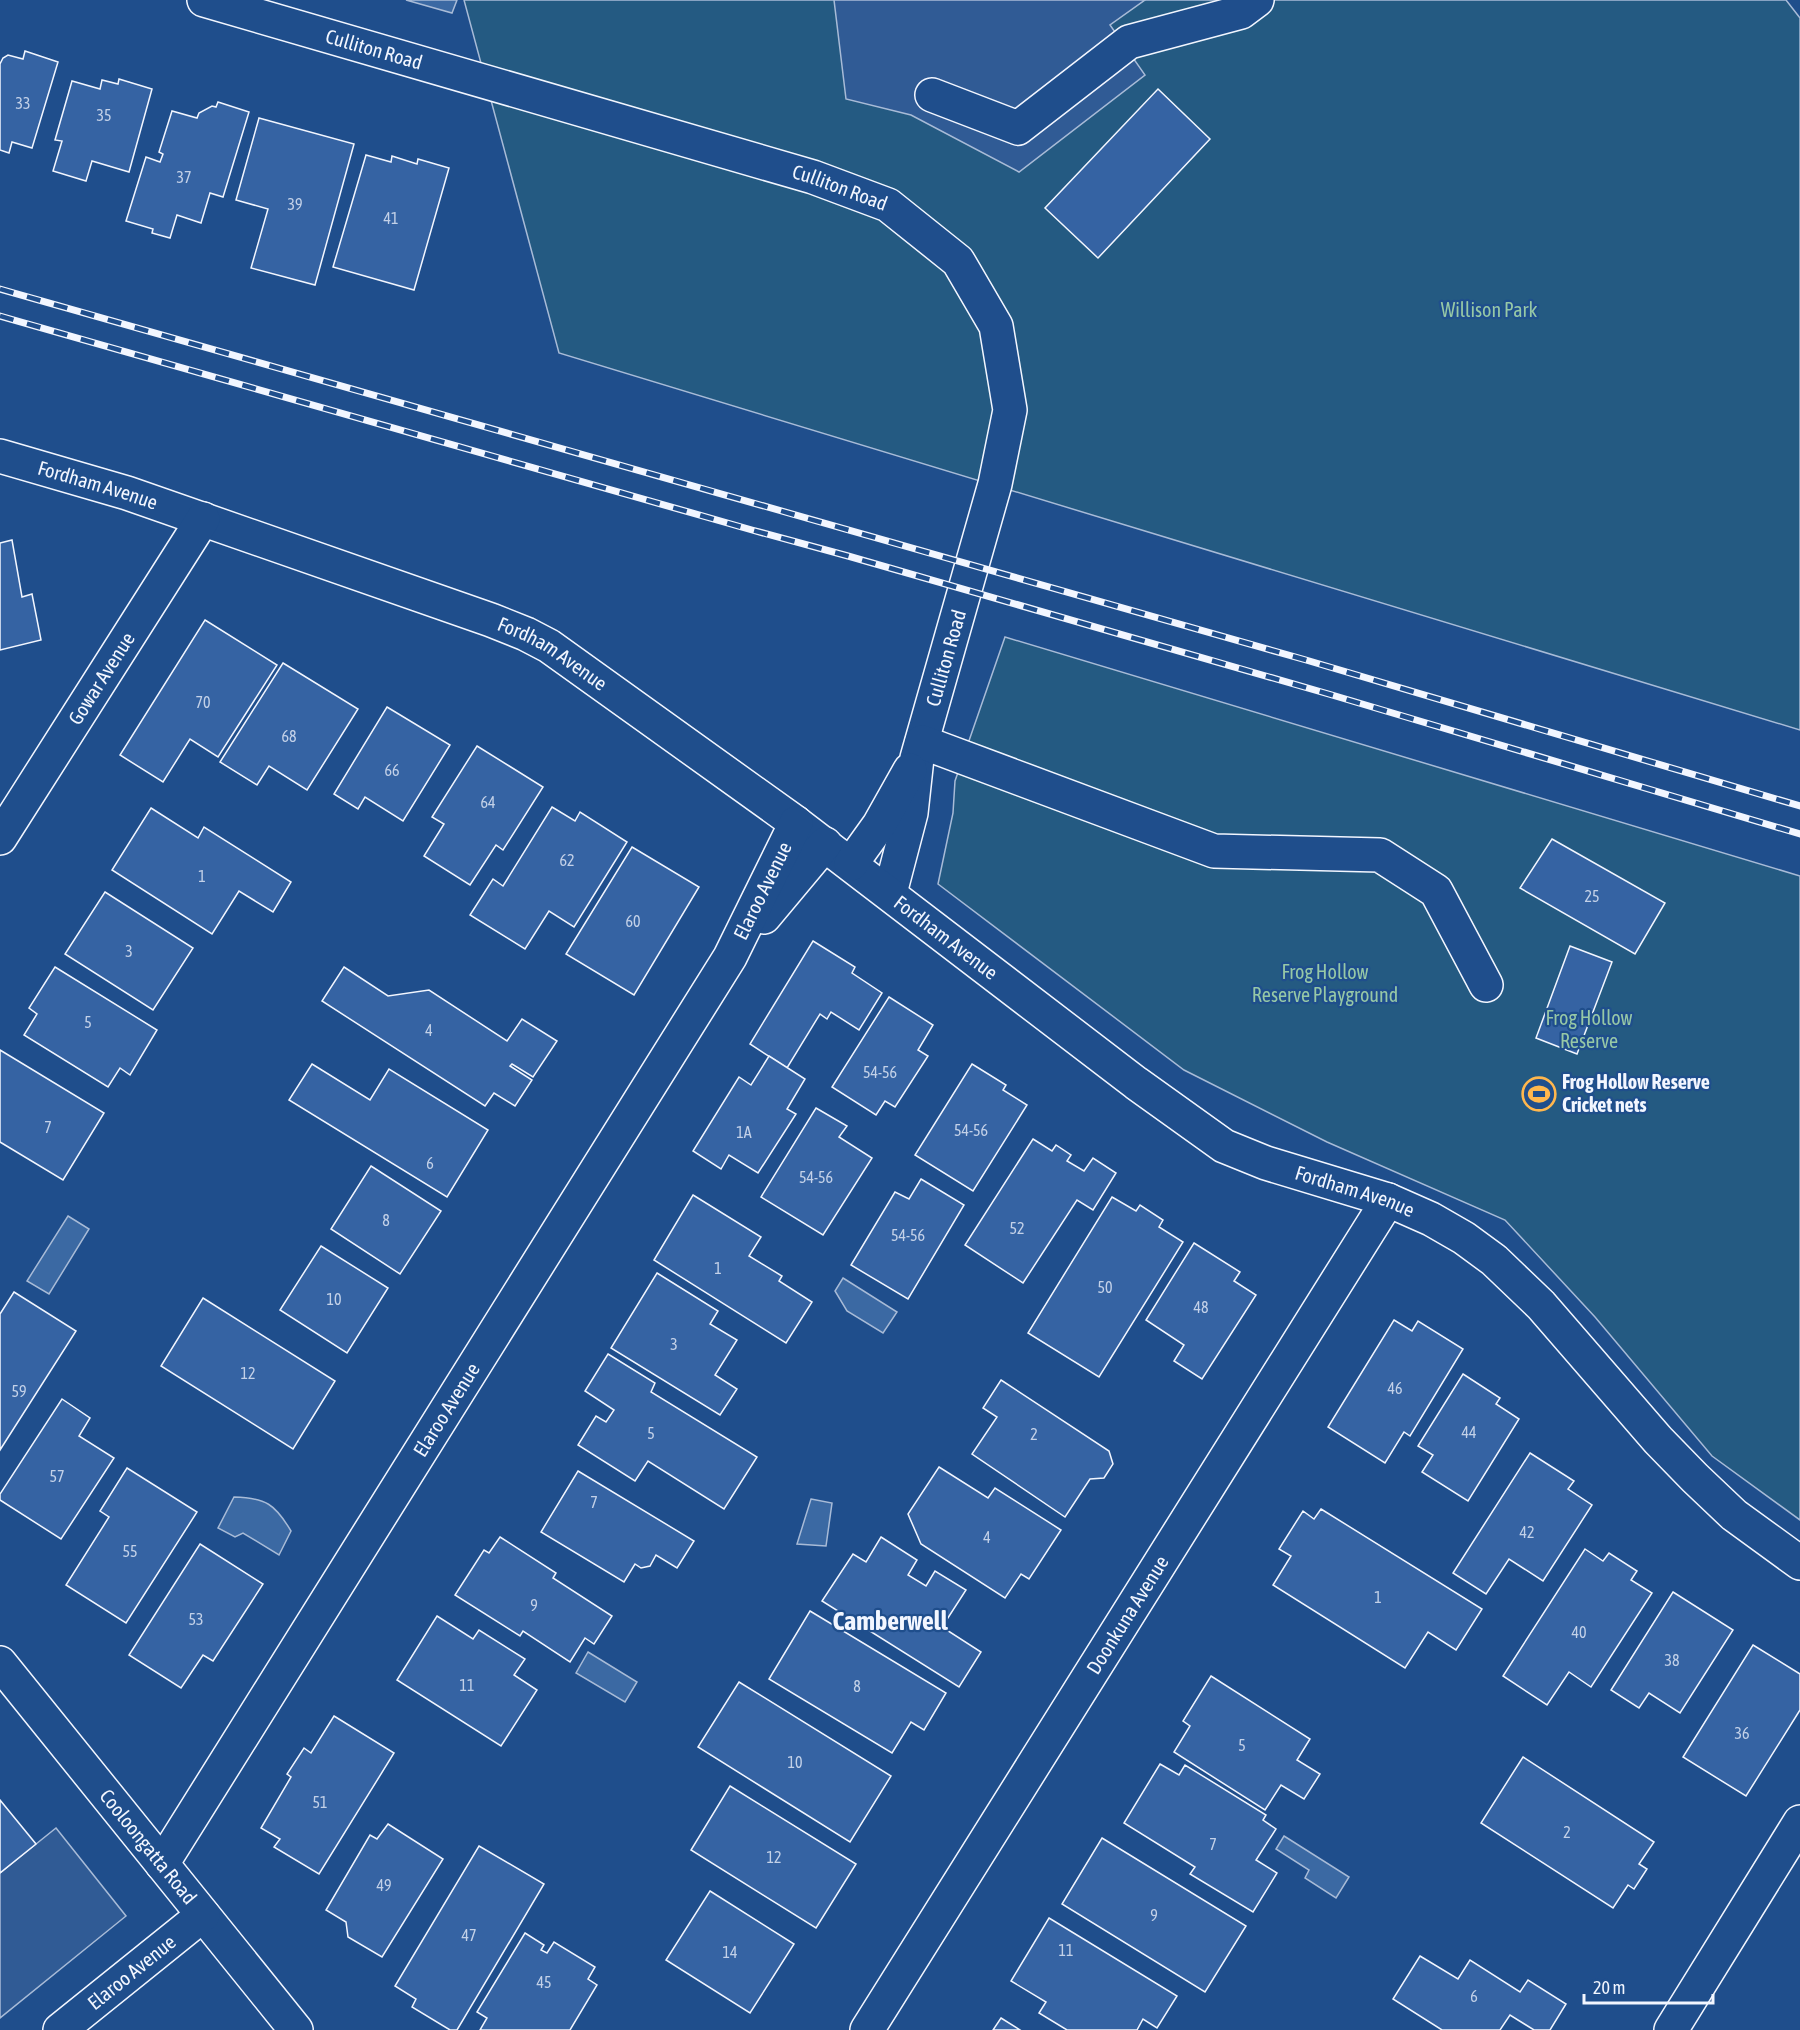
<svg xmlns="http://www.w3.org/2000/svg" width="1800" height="2030" viewBox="0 0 1800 2030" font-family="'Asap Condensed',sans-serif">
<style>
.green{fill:#245a82;stroke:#a8bbd7;stroke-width:1.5}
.parking{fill:#305b95;stroke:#a8bbd7;stroke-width:1.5}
.water{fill:#3b69a3;stroke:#a8bbd7;stroke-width:1.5}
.building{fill:#3563a3;stroke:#f2f6ff;stroke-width:1.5}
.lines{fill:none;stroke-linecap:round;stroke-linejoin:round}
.minor-casing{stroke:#f2f6ff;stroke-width:36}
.minor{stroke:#1f4e8c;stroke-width:33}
.rail-casing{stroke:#f2f6ff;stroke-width:7}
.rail{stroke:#1f4e8c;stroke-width:4.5;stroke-dasharray:14;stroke-linecap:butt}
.labels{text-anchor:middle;stroke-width:4.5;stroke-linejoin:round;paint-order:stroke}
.number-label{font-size:16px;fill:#c3d1e8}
.street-label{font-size:20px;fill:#f2f6ff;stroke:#1f4e8c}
.park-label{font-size:20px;fill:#97c8a6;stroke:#1f4e8c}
.poi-label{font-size:20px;font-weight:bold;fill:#f2f6ff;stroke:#1f4e8c;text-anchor:start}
.district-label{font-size:26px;font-weight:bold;fill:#f2f6ff;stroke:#1f4e8c}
</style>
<rect width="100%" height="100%" fill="#1f4e8c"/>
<g class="green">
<polygon points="464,0 1786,0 1800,18 1800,730 559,353"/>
<polygon points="1005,637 1800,876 1800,1520 1712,1456 1595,1317 1505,1220 1327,1142 1184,1070 938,884 953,813 955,781"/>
</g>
<g class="parking">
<polygon points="834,0 1145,0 1110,25 1145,75 1019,172 911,115 846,99"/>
<polygon points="56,1828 126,1916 0,2018 0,1873"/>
</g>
<g class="water">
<polygon points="406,0 457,0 452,13"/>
<polygon points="68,1216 89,1229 49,1294 27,1281"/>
<polygon points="843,1278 897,1312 883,1333 847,1311 835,1291"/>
<path d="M234 1497C266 1498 275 1504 291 1531L279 1555 243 1533 235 1537 218 1528Z"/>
<polygon points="811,1499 832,1503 826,1546 797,1544"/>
<polygon points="588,1652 637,1682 625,1702 576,1673"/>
<polygon points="1284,1836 1349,1877 1336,1898 1305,1878 1309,1870 1276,1849"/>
</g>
<g class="building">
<polygon points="25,51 58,62 32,148 12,142 9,153 0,150 0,64 3,58 8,55 23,59"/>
<polygon points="119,79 152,89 129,172 92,161 86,181 53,171 62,141 55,140 72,81 100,89 102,80 118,84"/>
<polygon points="1158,89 1210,139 1098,258 1045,208"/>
<polygon points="218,102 249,112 223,197 210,193 201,223 177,215 170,238 152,233 153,229 126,221 146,157 160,162 163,154 159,152 172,111 197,118 199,113 212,106 216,107"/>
<polygon points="259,118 354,144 315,285 251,268 268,209 236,200"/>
<polygon points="366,155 391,162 392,156 417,164 418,159 449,168 414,290 333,267"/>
<polygon points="12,540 22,597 32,594 41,640 0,650 0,543"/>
<polygon points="205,620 277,665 218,757 190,739 163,782 120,755"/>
<polygon points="283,663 358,709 307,790 269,766 257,785 220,762"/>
<polygon points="387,707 450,745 403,821 365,797 358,809 334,794"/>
<polygon points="477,746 543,787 503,850 496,845 470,885 424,856 444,824 432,817"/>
<polygon points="552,807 575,821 580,812 627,842 574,927 549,911 525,949 470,915 493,879 503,886"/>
<polygon points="151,808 198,838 204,827 291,882 273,912 239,891 212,934 112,870"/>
<polygon points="1552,839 1665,903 1635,954 1520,888"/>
<polygon points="632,847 699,887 634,995 566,954"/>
<polygon points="105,892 193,948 153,1010 65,954"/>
<polygon points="813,941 855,967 852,973 882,993 859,1030 831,1012 827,1019 820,1014 787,1068 750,1044"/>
<polygon points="1570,946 1612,962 1577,1054 1536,1038"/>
<polygon points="55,967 157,1030 130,1075 120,1068 108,1087 24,1035 37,1014 29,1008"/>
<polygon points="344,967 388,996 429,990 507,1041 522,1019 557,1041 533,1077 512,1064 510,1066 532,1080 515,1106 494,1093 485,1106 322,1001"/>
<polygon points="889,997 933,1025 918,1050 928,1056 895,1107 885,1101 876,1115 832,1087"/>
<polygon points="0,1050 104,1113 63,1180 0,1142"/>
<polygon points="769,1056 805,1079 787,1109 796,1114 758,1173 729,1155 721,1169 693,1151 739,1077 751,1085"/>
<polygon points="312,1064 370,1100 389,1069 488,1130 447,1197 289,1100"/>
<polygon points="972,1064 1006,1085 1003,1090 1027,1105 973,1191 915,1155"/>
<polygon points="816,1108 847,1126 839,1137 872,1158 823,1235 761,1197"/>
<polygon points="1033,1139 1052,1151 1056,1145 1071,1155 1067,1161 1084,1171 1093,1158 1116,1173 1093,1210 1077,1200 1023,1283 965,1245"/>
<polygon points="371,1166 441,1211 400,1274 331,1229"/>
<polygon points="921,1179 964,1205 908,1299 851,1265 895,1192 909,1199"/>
<polygon points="693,1195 761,1237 749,1256 782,1276 779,1281 812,1302 786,1343 654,1260"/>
<polygon points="1112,1197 1136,1211 1140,1205 1163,1220 1159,1227 1183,1242 1099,1377 1028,1333"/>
<polygon points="1194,1243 1240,1272 1234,1281 1256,1295 1202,1379 1174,1361 1184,1345 1146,1320"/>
<polygon points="321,1246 388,1288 347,1353 280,1310"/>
<polygon points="657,1273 718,1311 710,1324 737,1340 715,1375 737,1389 720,1415 611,1348"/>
<polygon points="14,1292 76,1331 0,1450 0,1314"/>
<polygon points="203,1298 335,1381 293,1449 161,1366"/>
<polygon points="1394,1320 1412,1331 1418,1321 1463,1349 1410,1436 1404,1432 1385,1463 1328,1427"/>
<polygon points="608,1354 655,1383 651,1392 757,1457 724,1509 648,1461 635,1481 578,1445 596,1416 606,1422 614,1410 585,1391"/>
<polygon points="1463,1374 1500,1398 1496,1404 1519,1419 1468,1501 1422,1472 1433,1455 1418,1446"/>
<polygon points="1001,1380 1109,1451 1113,1464 1104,1478 1090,1479 1065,1517 972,1454 997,1417 983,1408"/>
<polygon points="62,1399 90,1418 79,1436 114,1458 61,1539 0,1500 0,1494"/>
<polygon points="1530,1453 1574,1481 1568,1489 1592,1505 1543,1581 1509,1559 1486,1594 1453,1573"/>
<polygon points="939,1467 988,1498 995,1488 1061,1530 1029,1579 1021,1574 1005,1598 921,1544 908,1514"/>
<polygon points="127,1468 197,1512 126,1623 66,1585 109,1517 100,1511"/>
<polygon points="578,1471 694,1541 677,1568 656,1555 650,1566 641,1568 635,1564 624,1582 541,1532"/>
<polygon points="1321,1509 1482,1609 1456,1650 1428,1632 1405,1668 1273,1585 1291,1556 1279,1549 1303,1511 1314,1519"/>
<polygon points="500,1537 556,1573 553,1578 612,1616 594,1644 585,1638 570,1662 523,1631 520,1636 455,1595 484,1550 489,1553"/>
<polygon points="881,1537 917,1560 908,1575 926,1586 935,1571 966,1590 942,1627 981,1652 959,1687 822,1601 853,1554 866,1562"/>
<polygon points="200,1544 263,1584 213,1661 203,1655 181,1688 129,1655"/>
<polygon points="1585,1549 1603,1561 1609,1553 1637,1571 1631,1580 1652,1593 1591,1687 1569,1672 1547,1705 1503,1676"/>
<polygon points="1673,1592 1733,1630 1680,1713 1649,1693 1639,1708 1611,1690"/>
<polygon points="810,1611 946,1693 924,1730 911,1722 892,1753 769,1679"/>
<polygon points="437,1616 473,1639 479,1630 525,1659 514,1675 537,1690 501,1746 397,1680"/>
<polygon points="1753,1645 1800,1674 1800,1710 1746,1796 1683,1757"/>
<polygon points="1211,1676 1310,1739 1297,1760 1320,1774 1304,1799 1281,1785 1265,1810 1174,1752 1190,1726 1183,1721"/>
<polygon points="739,1682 891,1776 850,1842 698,1747"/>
<polygon points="334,1716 394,1753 319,1874 274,1847 280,1839 261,1828 291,1777 287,1774 304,1748 311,1753"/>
<polygon points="1523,1757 1654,1842 1639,1864 1647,1869 1634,1889 1628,1885 1613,1908 1481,1823"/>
<polygon points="1160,1764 1179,1775 1185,1765 1266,1815 1263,1820 1276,1829 1256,1860 1277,1873 1253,1912 1190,1874 1195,1867 1124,1823"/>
<polygon points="730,1786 856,1864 816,1928 691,1850"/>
<polygon points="0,1800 36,1844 0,1873"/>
<polygon points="388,1824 443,1859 382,1957 348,1937 346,1922 326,1910 370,1835 377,1839"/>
<polygon points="1102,1838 1246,1926 1205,1992 1062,1904"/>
<polygon points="479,1846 544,1884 457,2030 450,2030 412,2007 416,1999 395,1986"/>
<polygon points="710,1891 794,1944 750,2013 666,1960"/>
<polygon points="1049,1918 1177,1996 1157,2028 1143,2019 1137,2030 1067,2030 1039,2013 1046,2002 1011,1981"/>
<polygon points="525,1933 544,1945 541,1950 547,1953 554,1942 595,1967 588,1979 597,1985 570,2030 480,2030 487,2018 477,2012"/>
<polygon points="1420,1956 1458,1979 1470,1960 1520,1992 1528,1980 1566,2004 1550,2030 1534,2030 1510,2015 1500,2030 1442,2030 1393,1999"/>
<polygon points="1001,2018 1020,2030 993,2030"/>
</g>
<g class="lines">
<g class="minor-casing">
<g id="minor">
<path id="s1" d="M204 0 813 177 888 205 958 261 996 326 1010 410 995 484 917 758 911 813 890 893"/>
<polyline points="932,95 1018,128 1129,42 1241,12 1257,0"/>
<path id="s2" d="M0 456 127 493 491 620 526 634 549 646 796 823 1136 1083 1224 1146 1266 1163 1388 1200 1431 1219 1464 1238 1494 1260 1541 1305 1658 1440 1695 1478 1734 1515 1800 1563"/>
<polyline points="922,742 1214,851 1380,855 1436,891 1486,985"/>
<path id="s3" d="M0 838 203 519"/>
<polyline points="851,864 879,825 910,770"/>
<polyline points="764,917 825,844"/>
<path id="s4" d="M0 1663 296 2030"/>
<path id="s5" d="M162 1864 730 957 796 823"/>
<path id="s6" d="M60 2030 203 1915"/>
<path id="s7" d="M867 2030 1388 1200"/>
<polyline points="1671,2030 1800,1822"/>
</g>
</g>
<use href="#minor" class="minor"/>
<g class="rail-casing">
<g id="rail">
<polyline points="0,289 1306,660 1800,806"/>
<polyline points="0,316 752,530 848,556 1332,695 1800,834"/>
</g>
</g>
<use href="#rail" class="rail"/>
</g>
<defs>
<g id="stadium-ring" transform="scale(1.725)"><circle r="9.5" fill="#1f4e8c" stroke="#ffb74d" stroke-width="1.5"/><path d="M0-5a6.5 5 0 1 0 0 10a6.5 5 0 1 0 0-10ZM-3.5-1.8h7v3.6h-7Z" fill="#ffb74d"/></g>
</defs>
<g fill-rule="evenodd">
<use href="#stadium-ring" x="1539" y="1094"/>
</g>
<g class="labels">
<g class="number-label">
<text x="23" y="109">33</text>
<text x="104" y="121">35</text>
<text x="184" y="183">37</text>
<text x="295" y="210">39</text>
<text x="391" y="224">41</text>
<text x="203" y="708">70</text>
<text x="289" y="742">68</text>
<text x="392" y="776">66</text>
<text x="488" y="808">64</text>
<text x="567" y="866">62</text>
<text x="202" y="882">1</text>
<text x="1592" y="902">25</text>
<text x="633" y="927">60</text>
<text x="129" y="957">3</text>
<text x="88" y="1028">5</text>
<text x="429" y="1036">4</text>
<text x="880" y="1078">54-56</text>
<text x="48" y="1133">7</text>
<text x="971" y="1136">54-56</text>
<text x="744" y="1138">1A</text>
<text x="430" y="1169">6</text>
<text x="816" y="1183">54-56</text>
<text x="386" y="1226">8</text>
<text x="1017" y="1234">52</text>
<text x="908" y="1241">54-56</text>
<text x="718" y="1274">1</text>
<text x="1105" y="1293">50</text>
<text x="334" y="1305">10</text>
<text x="1201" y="1313">48</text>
<text x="674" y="1350">3</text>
<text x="248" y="1379">12</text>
<text x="1395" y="1394">46</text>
<text x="19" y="1397">59</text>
<text x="1469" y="1438">44</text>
<text x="651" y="1439">5</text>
<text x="1034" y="1440">2</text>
<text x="57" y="1482">57</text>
<text x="594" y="1508">7</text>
<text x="1527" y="1538">42</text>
<text x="987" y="1543">4</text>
<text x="130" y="1557">55</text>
<text x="1378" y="1603">1</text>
<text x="534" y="1611">9</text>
<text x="196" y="1625">53</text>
<text x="1579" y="1638">40</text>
<text x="1672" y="1666">38</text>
<text x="467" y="1691">11</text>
<text x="857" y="1692">8</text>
<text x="1742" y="1739">36</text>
<text x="1242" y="1751">5</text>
<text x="795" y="1768">10</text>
<text x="320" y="1808">51</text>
<text x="1567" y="1838">2</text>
<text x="1213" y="1850">7</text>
<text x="774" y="1863">12</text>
<text x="384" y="1891">49</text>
<text x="1154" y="1921">9</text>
<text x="469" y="1941">47</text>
<text x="1066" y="1956">11</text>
<text x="730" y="1958">14</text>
<text x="544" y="1988">45</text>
<text x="1474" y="2002">6</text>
</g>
<g class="street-label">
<text dy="7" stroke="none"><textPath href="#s1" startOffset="177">Culliton Road</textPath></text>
<text dy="7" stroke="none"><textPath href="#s1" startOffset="663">Culliton Road</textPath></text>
<text dy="7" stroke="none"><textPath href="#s2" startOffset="102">Fordham Avenue</textPath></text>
<text dy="7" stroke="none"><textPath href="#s2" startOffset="588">Fordham Avenue</textPath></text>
<text transform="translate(946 658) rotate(-74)" y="7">Culliton Road</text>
<text dy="7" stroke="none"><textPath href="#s3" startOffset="189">Gowar Avenue</textPath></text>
<text dy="7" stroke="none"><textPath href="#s5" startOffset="1144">Elaroo Avenue</textPath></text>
<text dy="7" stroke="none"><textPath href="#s2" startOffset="1074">Fordham Avenue</textPath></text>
<text dy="7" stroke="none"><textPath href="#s2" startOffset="1560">Fordham Avenue</textPath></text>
<text dy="7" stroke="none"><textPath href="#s5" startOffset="536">Elaroo Avenue</textPath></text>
<text dy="7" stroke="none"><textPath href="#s7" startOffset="490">Doonkuna Avenue</textPath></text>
<text dy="7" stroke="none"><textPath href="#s4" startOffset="236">Cooloongatta Road</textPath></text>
<text dy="7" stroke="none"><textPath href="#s6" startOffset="92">Elaroo Avenue</textPath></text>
</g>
<g class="park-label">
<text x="1489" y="317">Willison Park</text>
<text x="1325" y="979">Frog Hollow<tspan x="1325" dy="23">Reserve Playground</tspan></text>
<text x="1589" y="1025">Frog Hollow<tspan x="1589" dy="23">Reserve</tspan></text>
</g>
<g class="poi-label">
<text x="1562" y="1089">Frog Hollow Reserve<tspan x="1562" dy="23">Cricket nets</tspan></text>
</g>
<g class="district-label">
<text x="890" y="1630">Camberwell</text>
</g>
</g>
<path d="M1584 1994v9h129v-9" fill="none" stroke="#f2f6ff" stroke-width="3"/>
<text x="1593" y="1994" font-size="18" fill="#f2f6ff" stroke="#1f4e8c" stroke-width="4.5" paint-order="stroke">20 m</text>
</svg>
